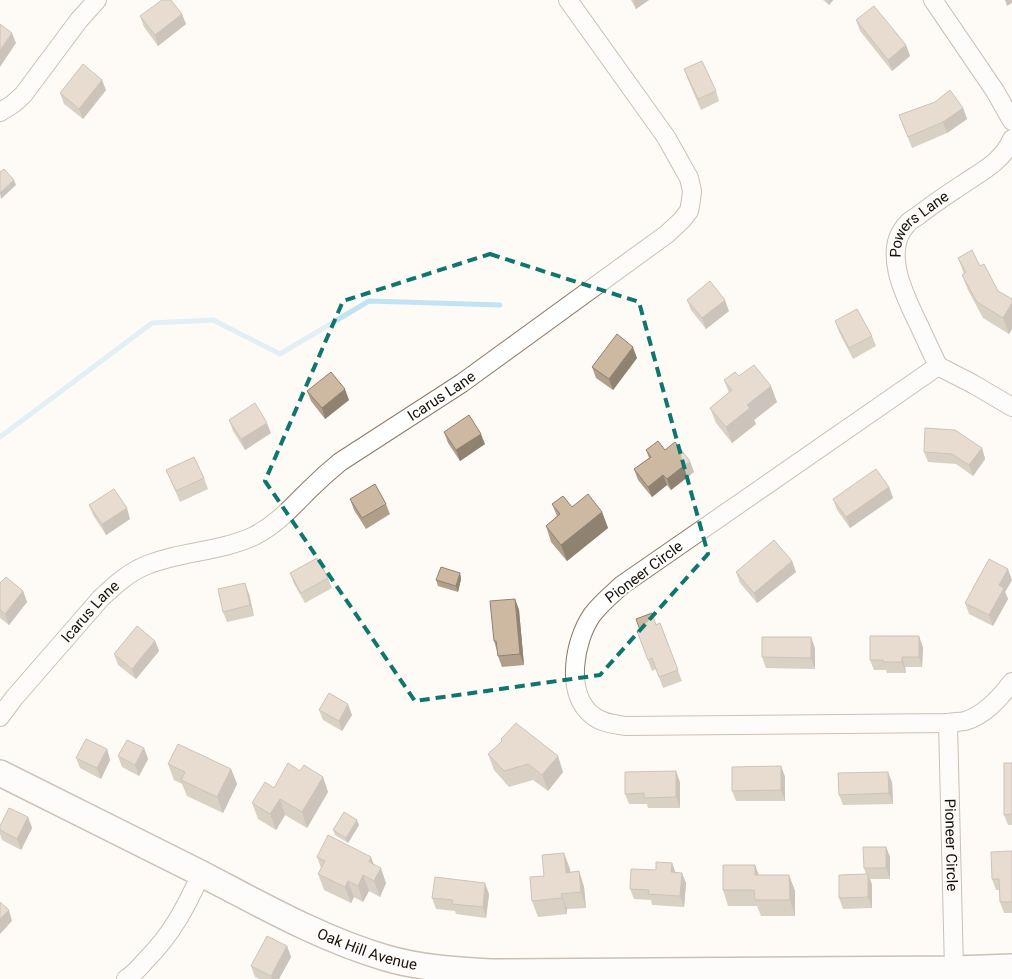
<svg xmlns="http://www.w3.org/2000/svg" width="1012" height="979" viewBox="0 0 1012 979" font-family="Roboto,sans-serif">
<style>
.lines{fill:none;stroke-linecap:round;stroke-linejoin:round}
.stream{stroke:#c0e4f4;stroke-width:5}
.minor-casing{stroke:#8e7b65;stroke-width:20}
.secondary-casing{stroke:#8e7b65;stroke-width:28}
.minor{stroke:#fff;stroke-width:18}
.secondary{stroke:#fff;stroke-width:25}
.wall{fill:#b09f8a}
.shaded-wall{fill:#908271}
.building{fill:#cdb9a1;stroke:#908271}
.marked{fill:none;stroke:#0f766e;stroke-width:4;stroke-dasharray:10 6;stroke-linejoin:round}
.labels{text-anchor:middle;stroke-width:4;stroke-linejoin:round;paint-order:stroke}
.street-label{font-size:15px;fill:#181109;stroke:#fff}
</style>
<rect width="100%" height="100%" fill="#fefaf5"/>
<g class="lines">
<polyline class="stream" points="0,437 152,323 213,320 280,354 369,301 500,305"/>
<g class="minor-casing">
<g id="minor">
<polyline points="933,0 995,91 1012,121"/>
<polyline points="0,112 13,104 23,95 79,20 97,0"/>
<path id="s1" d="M938 366C931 351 924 336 917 321 904 294 882 250 907 224 910 220 915 218 919 215 934 203 950 193 966 182 985 170 1003 160 1012 139"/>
<path d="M1012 407 973 384 938 366 622 585C611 595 600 604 592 615 574 641 565 693 592 715 601 723 614 724 625 726L948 723C954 722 960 722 965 721 985 715 1000 698 1012 682"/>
<path id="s2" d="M0 717 14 698 101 598C115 585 129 572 147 565 181 551 220 552 254 536 276 525 292 507 309 490 319 480 329 471 340 462L462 383 667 234 682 220 689 211 691 200 692 191 689 178 666 137 568 0"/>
<path id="s3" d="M948 723 954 969"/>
<path d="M126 979C134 974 140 967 146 960 172 934 186 907 201 874"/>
</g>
</g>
<g class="secondary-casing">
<g id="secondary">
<path id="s4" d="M0 773C67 806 133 840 200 873 260 904 321 939 386 958 420 968 456 970 491 972L954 969 1012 967"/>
</g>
</g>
<use href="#minor" class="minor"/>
<use href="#secondary" class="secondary"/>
</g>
<g class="wall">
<polygon points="631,0 649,0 636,9"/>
<polygon points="823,0 833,0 829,5"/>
<polygon points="140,16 186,24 158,46 144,27"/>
<polygon points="856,20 906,45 910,56 892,71 860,31"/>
<polygon points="684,69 716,91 719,101 701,110 688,80"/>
<polygon points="106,90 83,119 64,104 60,93"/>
<polygon points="935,102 963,108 967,119 947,133 912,148 899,115"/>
<polygon points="958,258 980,266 998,291 1012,299 1012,329 1009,334 983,318 968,290 962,275 964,274"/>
<polygon points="687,300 729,311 706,329 691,310"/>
<polygon points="835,321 872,336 876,346 853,359 839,332"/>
<polygon points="637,358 613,390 596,378 592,367"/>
<polygon points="739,376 777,402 754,420 756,424 732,443 716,423 710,408 729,393 724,380"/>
<polygon points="307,391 349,400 325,419 311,401"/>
<polygon points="229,420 271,433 245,450 233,431"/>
<polygon points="444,432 485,444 460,461 448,443"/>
<polygon points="982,448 985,459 973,476 956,464 928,462 924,452"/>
<polygon points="646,450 665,450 694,472 671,490 667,485 652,497 638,480 634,469 649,458"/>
<polygon points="166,470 204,478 208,489 180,502"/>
<polygon points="889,487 893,498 850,528 837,510 833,499"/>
<polygon points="350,499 386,504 390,514 366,529 354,510"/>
<polygon points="552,504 602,512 608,528 567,561 551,542 546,526 557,516"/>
<polygon points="89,505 130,519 106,535 93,515"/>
<polygon points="792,561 796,572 757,603 740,583 736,572"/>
<polygon points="290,573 328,578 332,588 305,603 294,584"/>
<polygon points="460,573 461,579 458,592 438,586 436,580"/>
<polygon points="1012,580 1005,592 1008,599 993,626 969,614 965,603"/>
<polygon points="0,583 23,591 27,602 9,625 0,618"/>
<polygon points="249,594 254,616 227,622 223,612"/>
<polygon points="515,599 519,610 524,665 502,667 498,656 497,651 494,641"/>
<polygon points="660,623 682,681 663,688 656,669 652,671 637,631"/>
<polygon points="155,641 159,651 136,679 118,665 114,654"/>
<polygon points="923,647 922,667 905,667 906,673 887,673 886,670 874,670 870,660"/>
<polygon points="815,648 815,669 766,668 762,657"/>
<polygon points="319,710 352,715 342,731 323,720"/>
<polygon points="501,739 563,772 548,791 533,780 509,787 494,770 488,754 502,742"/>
<polygon points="144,748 148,759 139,776 122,767 118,756"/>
<polygon points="107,749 110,760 101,779 80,768 76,758"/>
<polygon points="1012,763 1012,825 1008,825 1004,815"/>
<polygon points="168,764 231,769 237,784 223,813 187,796 182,784 174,780"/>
<polygon points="781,766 785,777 785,801 736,801 732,791"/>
<polygon points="300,771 323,777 328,792 307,828 285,815 276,830 258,819 252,803 274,788"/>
<polygon points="680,782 680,808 648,808 647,804 629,804 625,794"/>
<polygon points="892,782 893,804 843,805 839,795"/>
<polygon points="28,817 32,828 21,850 2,840 0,834 0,826"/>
<polygon points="359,825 348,843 335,835 333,830"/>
<polygon points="886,847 890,857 890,879 870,879 872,885 872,908 843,909 839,898 866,874 864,868"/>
<polygon points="1012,851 1012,913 1004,913 1000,902 1000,890 996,890 992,879"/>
<polygon points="317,857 373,864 386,883 380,897 369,891 363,902 354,897 351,903 324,890 318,874 321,868"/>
<polygon points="672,863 675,872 686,883 684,907 652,905 651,900 634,899 630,889 656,870"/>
<polygon points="755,865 758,875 789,875 795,891 795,916 761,916 757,906 728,906 723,890"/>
<polygon points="570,869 570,872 579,871 584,887 586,908 567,909 567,914 538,917 532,901 544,876"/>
<polygon points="489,894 486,918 456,914 455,911 436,909 432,898"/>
<polygon points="287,946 291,957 279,979 259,979 255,977 251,966"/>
</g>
<g class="shaded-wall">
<polygon points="633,0 649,0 636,9"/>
<polygon points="827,0 833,0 829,5"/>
<polygon points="1005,0 1012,0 1012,3 1007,6"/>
<polygon points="182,14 186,24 158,46 155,35"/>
<polygon points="12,33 16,43 0,67 0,50"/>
<polygon points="906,45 910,56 892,71 888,60"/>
<polygon points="102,80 106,90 83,119 79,109"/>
<polygon points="963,108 967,119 947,133 943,122"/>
<polygon points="14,180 16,185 1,199 0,193"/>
<polygon points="725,300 729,311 706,329 702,318"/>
<polygon points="1012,303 1012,329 1009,334 1003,318"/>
<polygon points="633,347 637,358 613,390 609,379"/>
<polygon points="771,386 777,402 754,420 756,424 732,443 726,427 747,405"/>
<polygon points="345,389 349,400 325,419 322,408"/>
<polygon points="267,423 271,433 245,450 241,439"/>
<polygon points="481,434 485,444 460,461 456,450"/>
<polygon points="982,448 985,459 973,476 969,465"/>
<polygon points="690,461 694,472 671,490 667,479"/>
<polygon points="663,475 667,485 652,497 648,487"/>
<polygon points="889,487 893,498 850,528 846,517"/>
<polygon points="127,508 130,519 106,535 102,524"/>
<polygon points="602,512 608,528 567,561 561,545"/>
<polygon points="792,561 796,572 757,603 754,593"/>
<polygon points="1008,569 1012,580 1005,592 1008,599 993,626 989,615 999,585"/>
<polygon points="460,573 461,579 458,592 456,586"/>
<polygon points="245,583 249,594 254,616 250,605"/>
<polygon points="23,591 27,602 9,625 5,614"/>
<polygon points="515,599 519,610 524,665 520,654"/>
<polygon points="919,636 923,647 922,667 919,657"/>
<polygon points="811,637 815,648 815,669 811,658"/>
<polygon points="155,641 159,651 136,679 132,669"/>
<polygon points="902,657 905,667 906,673 902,662"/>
<polygon points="348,704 352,715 342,731 339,721"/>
<polygon points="144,748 148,759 139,776 135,765"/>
<polygon points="107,749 110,760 101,779 97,768"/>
<polygon points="558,756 563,772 548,791 542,775"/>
<polygon points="781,766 785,777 785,801 781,790"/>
<polygon points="231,769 237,784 223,813 217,797"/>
<polygon points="676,771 680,782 680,808 676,797"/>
<polygon points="888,772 892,782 893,804 889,793"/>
<polygon points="323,777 328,792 307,828 302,812"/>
<polygon points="280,799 285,815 276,830 270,814"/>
<polygon points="28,817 32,828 21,850 17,839"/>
<polygon points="357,820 359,825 348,843 346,838"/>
<polygon points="886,847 890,857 890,879 886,868"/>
<polygon points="564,853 570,869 572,889 566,873"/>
<polygon points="371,857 377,873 369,862"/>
<polygon points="672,863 676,874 671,872"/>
<polygon points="755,865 761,881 755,875"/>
<polygon points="381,868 386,883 380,897 374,881"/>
<polygon points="579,871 584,887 586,908 581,892"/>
<polygon points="682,873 686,883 684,907 680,896"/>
<polygon points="868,874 872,885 872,908 868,897"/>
<polygon points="363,875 369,891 363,902 358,886"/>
<polygon points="789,875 795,891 795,916 790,900"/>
<polygon points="348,881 354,897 351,903 345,887"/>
<polygon points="485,883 489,894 486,918 483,907"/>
<polygon points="561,894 567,909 567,914 562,898"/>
<polygon points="9,910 12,921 0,934 0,919"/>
<polygon points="287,946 291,957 279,979 272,979 271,976"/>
</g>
<g class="building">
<polygon points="162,0 171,0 182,14 155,35 140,16"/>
<polygon points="874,6 906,45 888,60 856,20"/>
<polygon points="0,24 12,33 0,50"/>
<polygon points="702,61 716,91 698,99 684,69"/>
<polygon points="83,64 102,80 79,109 60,93"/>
<polygon points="950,90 963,108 943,122 908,137 899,115 935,102"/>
<polygon points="4,169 14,180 0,193 0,172"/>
<polygon points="972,250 980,266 984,264 998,291 1012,299 1012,303 1003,318 977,302 962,275 966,272 958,258"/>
<polygon points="710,281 725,300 702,318 687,300"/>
<polygon points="857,309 872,336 849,348 835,321"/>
<polygon points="617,334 633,347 609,379 592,367"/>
<polygon points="754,365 771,386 747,405 750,408 726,427 710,408 732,390 724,380 735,372 739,376"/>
<polygon points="331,372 345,389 322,408 307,391"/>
<polygon points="255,403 267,423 241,439 229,420"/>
<polygon points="469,415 481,434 456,450 444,432"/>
<polygon points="925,428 955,430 982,448 969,465 952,454 924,452"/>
<polygon points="658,441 665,450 675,442 690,461 667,479 663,475 648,487 634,469 651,457 646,450"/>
<polygon points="194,457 204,478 176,491 166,470"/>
<polygon points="876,469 889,487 846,517 833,499"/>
<polygon points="375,484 386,504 362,518 350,499"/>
<polygon points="114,489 127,508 102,524 89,505"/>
<polygon points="588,494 602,512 561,545 546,526 560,514 552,504 563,496 572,507"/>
<polygon points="774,540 792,561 754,593 736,572"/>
<polygon points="317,558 328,578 301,593 290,573"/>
<polygon points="989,559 1008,569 999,585 1004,588 989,615 965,603"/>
<polygon points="441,567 460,573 456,586 436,580"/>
<polygon points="6,577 23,591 5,614 0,610 0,583"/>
<polygon points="245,583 250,605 223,612 218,589"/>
<polygon points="515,599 520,654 498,656 496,641 494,641 490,601"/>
<polygon points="652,613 656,625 660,623 678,670 659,677 652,658 648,660 637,631 640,630 636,619"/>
<polygon points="137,626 155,641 132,669 114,654"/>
<polygon points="870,636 919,636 919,657 902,657 902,662 883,662 883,660 870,660"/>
<polygon points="762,637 811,637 811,658 762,657"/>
<polygon points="329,693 348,704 339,721 319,710"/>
<polygon points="516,723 558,756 542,775 528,764 504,771 488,754 502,741 501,739"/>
<polygon points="86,739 107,749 97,768 76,758"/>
<polygon points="127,740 144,748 135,765 118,756"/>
<polygon points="178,744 231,769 217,797 181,780 185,772 168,764"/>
<polygon points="288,763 300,771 304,765 323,777 302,812 280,799 270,814 252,803 265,782 274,788"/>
<polygon points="1004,763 1012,763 1012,814 1004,815"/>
<polygon points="781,766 781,790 732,791 732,767"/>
<polygon points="676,771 676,797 644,798 644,793 625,794 625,772"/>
<polygon points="888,772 889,793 839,795 838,773"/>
<polygon points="9,808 28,817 17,839 0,830 0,826"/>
<polygon points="344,812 357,820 346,838 333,830"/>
<polygon points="328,835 371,857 369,862 381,868 374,881 363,875 358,886 348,881 345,887 318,874 325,861 317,857"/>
<polygon points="863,847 886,847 886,868 864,868"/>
<polygon points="1012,851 1012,902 1000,902 999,879 992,879 991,852"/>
<polygon points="564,853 566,873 579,871 581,892 561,894 562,898 532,901 530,877 544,876 542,855"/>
<polygon points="656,862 672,863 671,872 682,873 680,896 648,894 649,890 630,889 631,869 656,870"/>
<polygon points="723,865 755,865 755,875 789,875 790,900 755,900 754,890 723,890"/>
<polygon points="868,874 868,897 839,898 839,875"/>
<polygon points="435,877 485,883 483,907 452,904 453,900 432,898"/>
<polygon points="0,902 9,910 0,919"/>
<polygon points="267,936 287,946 271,976 251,966"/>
</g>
<path d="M0 0H1012V979H0ZM490 254 639 302 708 554 600 675 415 701 265 481 343 301Z" fill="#fefaf5" fill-opacity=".55" fill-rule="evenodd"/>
<path class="marked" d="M490 254 639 302 708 554 600 675 415 701 265 481 343 301Z"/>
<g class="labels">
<g class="street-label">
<text dy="5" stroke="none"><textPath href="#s1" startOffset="160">Powers Lane</textPath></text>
<text dy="5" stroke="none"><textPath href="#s2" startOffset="559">Icarus Lane</textPath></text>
<text transform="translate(644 572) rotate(-37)" y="5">Pioneer Circle</text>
<text dy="5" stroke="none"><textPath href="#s2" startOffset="139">Icarus Lane</textPath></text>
<text dy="5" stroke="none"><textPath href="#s3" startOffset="122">Pioneer Circle</textPath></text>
<text dy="5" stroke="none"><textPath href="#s4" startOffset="408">Oak Hill Avenue</textPath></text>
</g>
</g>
</svg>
